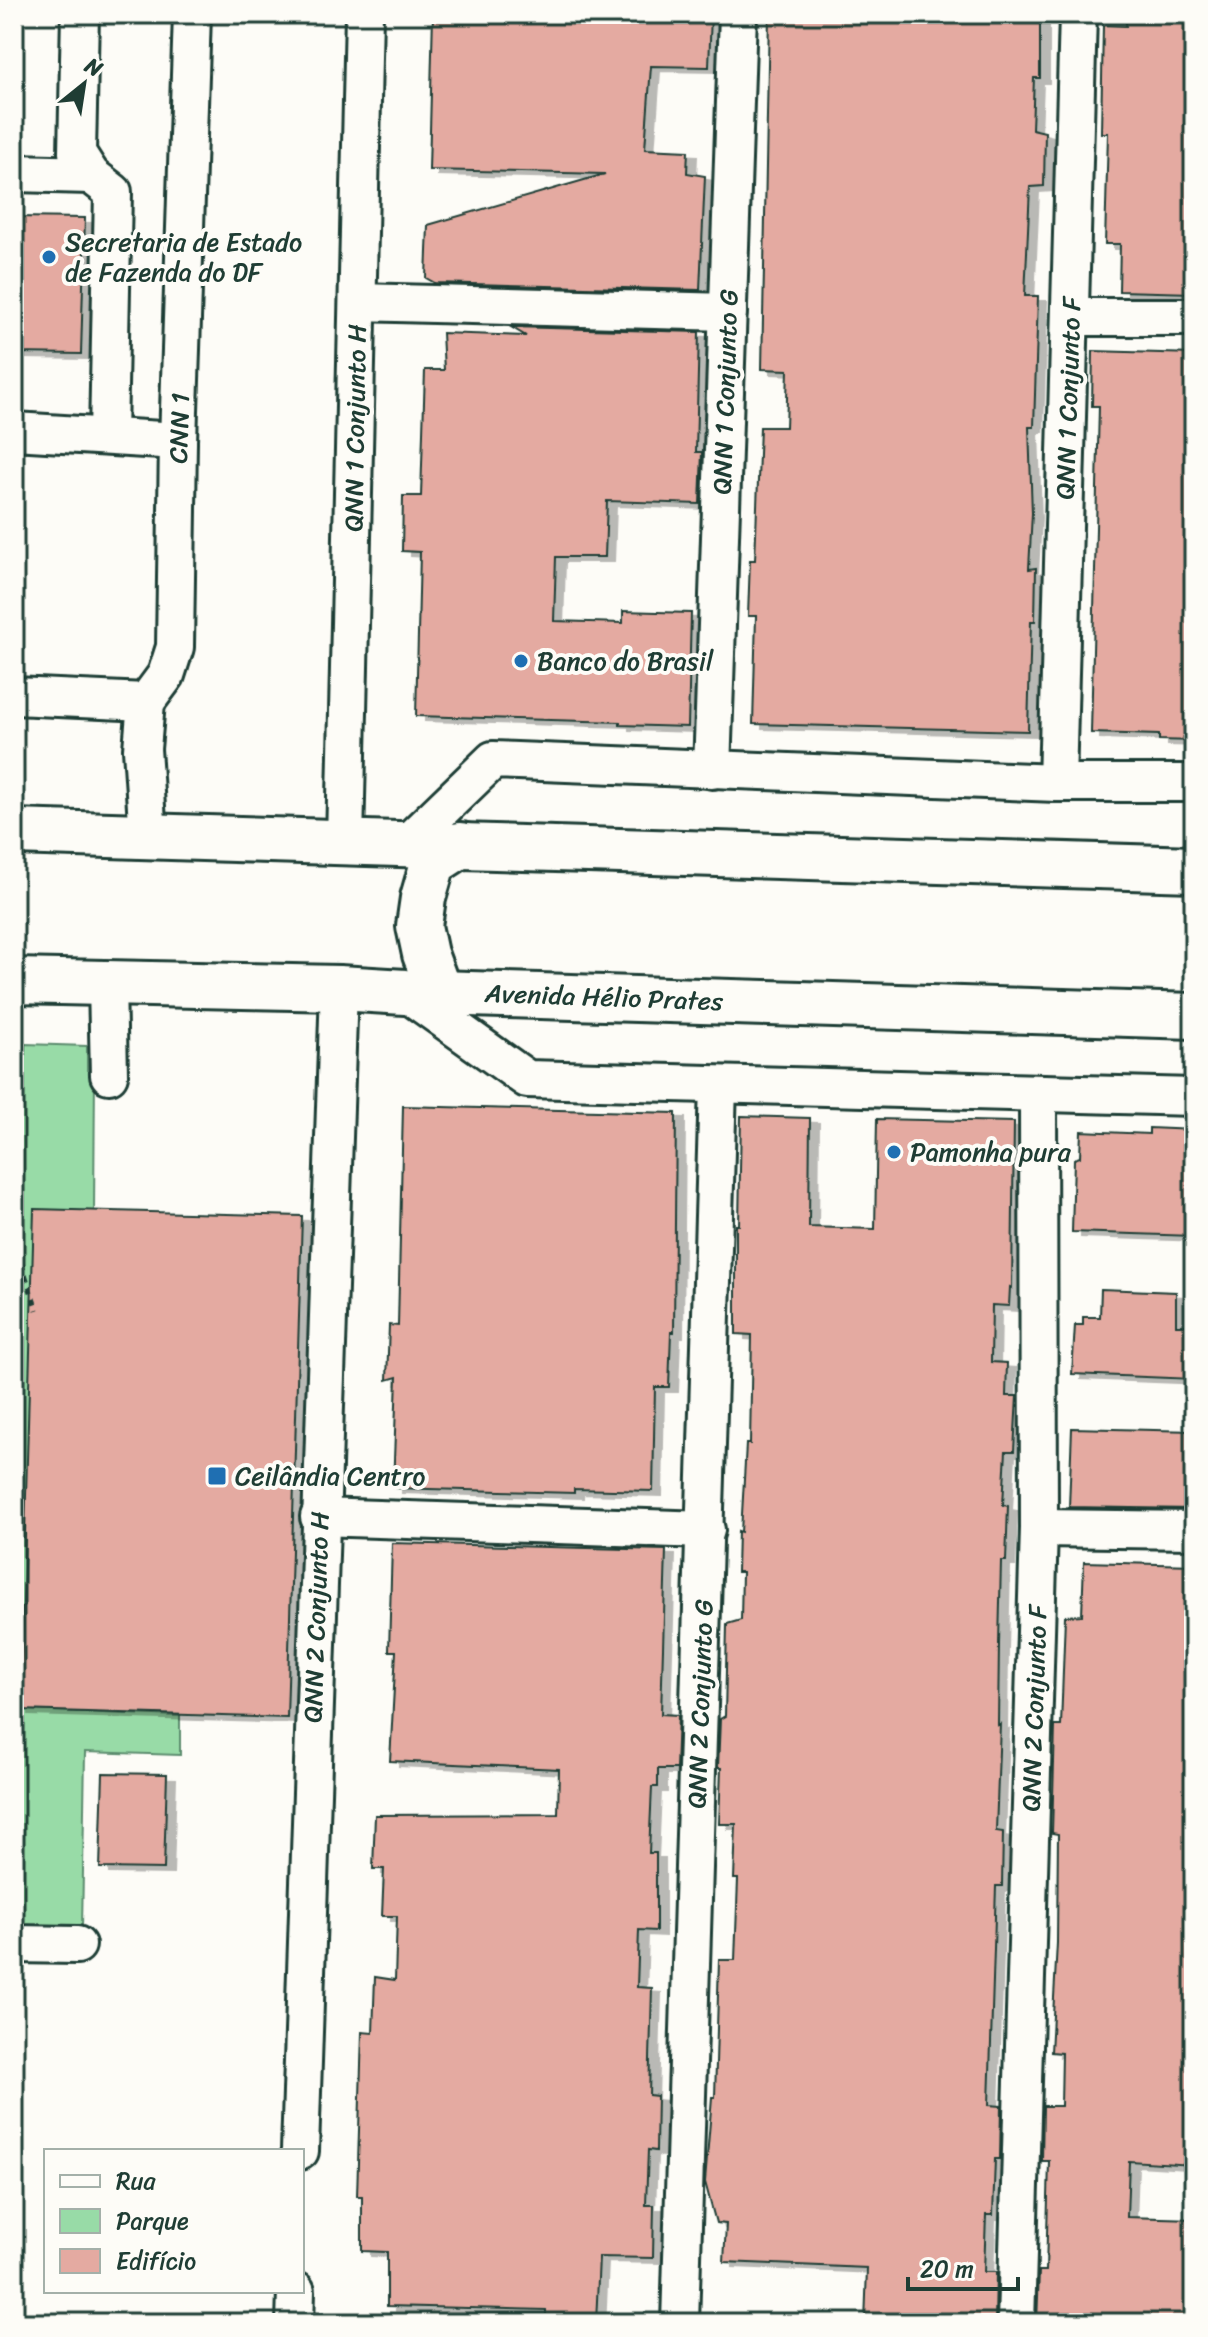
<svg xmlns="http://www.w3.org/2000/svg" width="1208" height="2337" viewBox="0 0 1208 2337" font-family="Sriracha,sans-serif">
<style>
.green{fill:#98dba7;stroke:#5c8c6e;stroke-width:2}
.building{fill:#e4aaa1;stroke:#1f3d34;stroke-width:2;filter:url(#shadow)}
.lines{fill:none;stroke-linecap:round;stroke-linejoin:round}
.minor-casing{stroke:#1f3d34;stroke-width:42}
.major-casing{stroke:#1f3d34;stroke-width:50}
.path{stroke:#1f3d34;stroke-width:5;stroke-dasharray:6 6;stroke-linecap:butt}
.minor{stroke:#fdfcf7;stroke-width:36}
.major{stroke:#fdfcf7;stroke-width:44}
.poi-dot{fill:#1f6fb2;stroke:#fdfcf7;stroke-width:3}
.labels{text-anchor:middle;stroke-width:8;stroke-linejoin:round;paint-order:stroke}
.poi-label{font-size:26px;fill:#1f3d34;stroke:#fdfcf7;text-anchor:start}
.street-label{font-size:26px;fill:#1f3d34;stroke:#fdfcf7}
</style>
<defs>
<filter id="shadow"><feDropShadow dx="9" dy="5" stdDeviation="0" flood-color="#0004"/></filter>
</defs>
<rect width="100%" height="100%" fill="#fdfcf7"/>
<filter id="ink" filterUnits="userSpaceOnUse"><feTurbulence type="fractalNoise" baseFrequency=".0125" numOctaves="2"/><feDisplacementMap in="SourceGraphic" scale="16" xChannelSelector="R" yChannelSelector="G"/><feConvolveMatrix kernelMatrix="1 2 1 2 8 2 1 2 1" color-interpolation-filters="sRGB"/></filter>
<g filter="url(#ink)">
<polygon class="green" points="25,1044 87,1046 87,1070 95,1070 94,1212 40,1211 26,1710 180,1716 180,1755 85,1752 82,1929 14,1926 14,1061 25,1061"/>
<g class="building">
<polygon points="433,14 571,14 571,16 659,18 659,14 711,14 709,67 651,66 645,149 688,151 687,173 705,176 700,290 435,283 426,278 428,225 605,174 429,170"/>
<polygon points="769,14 1040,14 1040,78 1034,78 1032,129 1045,132 1044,186 1030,187 1025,296 1038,296 1034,427 1029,427 1032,513 1029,569 1036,568 1035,621 1031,621 1028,731 753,724 756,616 748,616 750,560 755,560 760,427 786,427 788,370 762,369"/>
<polygon points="1126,14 1194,14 1194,293 1119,291 1120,244 1105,244 1108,133 1101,133 1103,25 1126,26"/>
<polygon points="14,217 85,218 81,354 14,353"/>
<polygon points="511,327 699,332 696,452 702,452 700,504 607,501 605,557 556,557 554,621 623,623 623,611 691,613 688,727 620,725 620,722 416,716 420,552 402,551 403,496 421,496 425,370 444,370 442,333 526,336"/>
<polygon points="1093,351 1194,354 1194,741 1159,740 1159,735 1091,733 1099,406 1092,406"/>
<polygon points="403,1106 676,1113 674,1332 671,1332 669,1387 655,1387 653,1491 574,1489 574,1493 393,1488 397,1377 387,1380 389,1325 398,1326"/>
<polygon points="741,1116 810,1118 809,1227 875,1229 877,1119 1014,1122 1012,1288 1010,1287 1009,1306 992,1305 991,1362 1007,1363 1006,1396 1017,1396 1014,1451 1006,1451 1003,1505 1008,1506 1006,1561 1001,1561 999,1644 998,1725 1000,1724 996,1831 1003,1832 1002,1886 996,1886 989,2105 1001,2106 1000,2159 995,2159 993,2215 986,2215 984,2272 996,2272 995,2323 865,2323 867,2268 724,2262 726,2224 716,2223 705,2182 712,2097 715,2097 719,1960 735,1960 738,1879 734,1879 736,1824 719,1824 721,1768 718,1768 720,1719 725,1716 727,1624 741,1620 742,1572 737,1572 738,1531 741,1532 746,1444 750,1444 752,1335 736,1334 736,1225 739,1225"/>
<polygon points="1149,1128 1194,1130 1194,1236 1072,1232 1074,1159 1080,1157 1081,1131 1149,1134"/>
<polygon points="34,1209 302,1216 287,1718 20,1710"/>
<polygon points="1101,1289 1176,1292 1176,1325 1194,1325 1194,1379 1072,1374 1075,1325 1083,1325 1083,1317 1100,1317"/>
<polygon points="1072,1428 1194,1431 1194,1509 1069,1507"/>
<polygon points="392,1543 666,1550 661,1714 678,1715 676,1769 658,1769 658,1787 652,1787 649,1853 656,1853 656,1931 639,1930 637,1987 652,1988 649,2095 657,2096 656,2151 648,2150 646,2205 654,2205 653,2258 599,2257 596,2323 546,2323 546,2310 387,2306 387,2252 362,2251 362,2196 357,2196 362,2032 373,2033 375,1977 395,1980 397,1916 382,1916 384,1869 373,1869 375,1815 558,1814 559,1769 390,1761 396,1651 389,1651"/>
<polygon points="1084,1562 1194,1565 1194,2165 1129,2161 1127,2217 1194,2219 1194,2323 1037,2323 1039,2271 1046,2271 1049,2161 1042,2161 1043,2106 1061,2106 1062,2053 1051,2052 1057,1943 1058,1834 1052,1833 1055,1726 1061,1726 1065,1616 1082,1615"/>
<polygon points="103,1773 167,1774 164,1869 100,1868"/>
</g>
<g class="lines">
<g class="minor-casing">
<g id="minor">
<polyline points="80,14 77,153 91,175 113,192 108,435"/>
<polyline points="14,173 91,175"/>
<polyline points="358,302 728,312"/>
<polyline points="1071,317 1194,317"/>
<polyline points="14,431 178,441"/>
<polyline points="14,696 146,702"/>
<polyline points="146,702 166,675 175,647 178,441 192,14"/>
<polyline points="146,702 142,749 148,836"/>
<polyline points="712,770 738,14"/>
<polyline points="1057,783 1078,14"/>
<polyline points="345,842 364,14"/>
<polyline points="406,844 493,760 1057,783 1194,783"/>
<polyline points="107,984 109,1075"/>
<polyline points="405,992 527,1079 1194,1097"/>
<polyline points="319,1517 706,1530"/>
<polyline points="1039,1528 1194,1530"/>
<polyline points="14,1944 77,1945"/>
<polyline points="300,2151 339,988"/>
<polyline points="295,2323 296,2291"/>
<polyline points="680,2323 718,1086"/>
<polyline points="1016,2323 1039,1528 1038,1094"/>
</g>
</g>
<g class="major-casing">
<g id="major">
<polyline points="14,832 1194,869"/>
<polyline points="14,981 339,988 405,992 1194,1016"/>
<polyline points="439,992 425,954 419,926 423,898 433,863 461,845"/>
</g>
</g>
<polyline class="path" points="14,1241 37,1310"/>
<use href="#minor" class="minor"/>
<use href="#major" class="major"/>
</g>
</g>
<g class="poi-dot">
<circle cx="49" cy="257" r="8"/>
<circle cx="521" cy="661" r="8"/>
<circle cx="894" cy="1152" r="8"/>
<rect x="207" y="1466" width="20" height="20" rx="4"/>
</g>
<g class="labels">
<g class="poi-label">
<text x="65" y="251">Secretaria de Estado<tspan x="65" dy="30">de Fazenda do DF</tspan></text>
<text x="537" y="670">Banco do Brasil</text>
<text x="910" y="1161">Pamonha pura</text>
<text x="235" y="1485">Ceilândia Centro</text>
</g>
<g class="street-label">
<text transform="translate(725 392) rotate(-88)" y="9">QNN 1 Conjunto G</text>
<text transform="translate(1068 398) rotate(-88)" y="9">QNN 1 Conjunto F</text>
<text transform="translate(179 428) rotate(-88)" y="9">CNN 1</text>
<text transform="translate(355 428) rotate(-89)" y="9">QNN 1 Conjunto H</text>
<text transform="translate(604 997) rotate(2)" y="9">Avenida Hélio Prates</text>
<text transform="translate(316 1617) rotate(-88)" y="9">QNN 2 Conjunto H</text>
<text transform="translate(700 1704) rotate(-88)" y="9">QNN 2 Conjunto G</text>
<text transform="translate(1034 1708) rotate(-88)" y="9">QNN 2 Conjunto F</text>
</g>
</g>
<rect width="1208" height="2337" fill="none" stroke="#fdfcf7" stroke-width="48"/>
<rect x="24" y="24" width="1160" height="2289" fill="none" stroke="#1f3d34" stroke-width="3" filter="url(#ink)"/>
<rect x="44" y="2149" width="260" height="144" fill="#fdfcf7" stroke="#a4b0a9" stroke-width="2"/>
<rect x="60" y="2175" width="40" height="12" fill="#fdfcf7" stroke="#a4b0a9" stroke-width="2"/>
<text x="116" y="2189" font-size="24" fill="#1f3d34">Rua</text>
<rect x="60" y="2209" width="40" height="24" fill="#98dba7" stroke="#a4b0a9" stroke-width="2"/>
<text x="116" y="2229" font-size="24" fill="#1f3d34">Parque</text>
<rect x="60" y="2249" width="40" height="24" fill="#e4aaa1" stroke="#a4b0a9" stroke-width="2"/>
<text x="116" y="2269" font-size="24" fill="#1f3d34">Edifício</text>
<g transform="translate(84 84) rotate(30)" stroke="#fdfcf7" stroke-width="6" paint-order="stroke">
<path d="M0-6L14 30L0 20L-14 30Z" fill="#1f3d34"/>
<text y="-12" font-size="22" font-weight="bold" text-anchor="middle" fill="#1f3d34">N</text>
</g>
<path d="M908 2277v12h110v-12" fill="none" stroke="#1f3d34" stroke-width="4"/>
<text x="920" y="2277" font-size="24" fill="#1f3d34" stroke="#fdfcf7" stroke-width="6" paint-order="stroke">20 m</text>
</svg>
